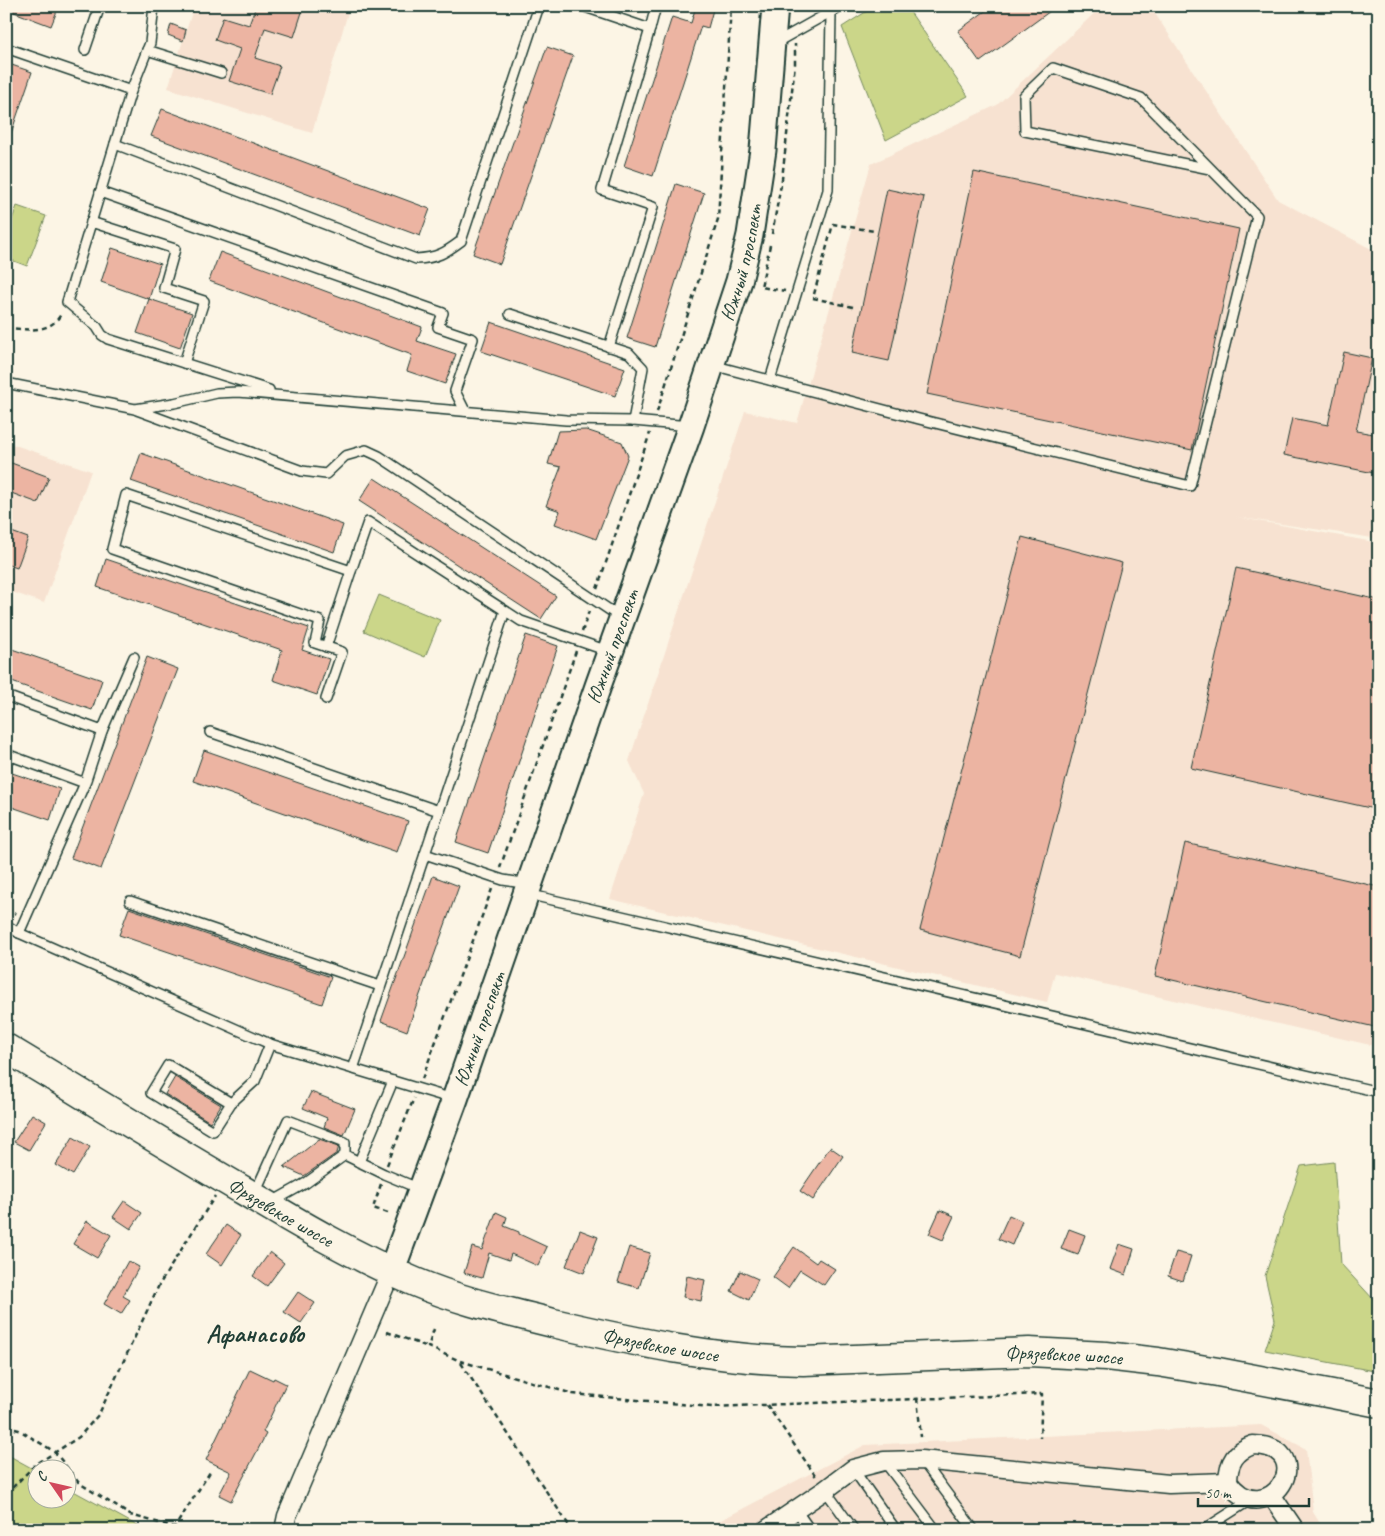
<svg xmlns="http://www.w3.org/2000/svg" width="1385" height="1536" viewBox="0 0 1385 1536" font-family="Caveat,sans-serif">
<style>
.built{fill:#f7e2d1}
.green{fill:#cbd689;stroke:#758a5e}
.building{fill:#ecb4a2;stroke:#1f3d34}
.lines{fill:none;stroke-linecap:round;stroke-linejoin:round}
.service-casing{stroke:#1f3d34;stroke-width:12}
.minor-casing{stroke:#1f3d34;stroke-width:21}
.secondary-casing{stroke:#1f3d34;stroke-width:29}
.trunk-casing{stroke:#1f3d34;stroke-width:31}
.path{stroke:#1f3d34;stroke-width:2.5;stroke-dasharray:5 4;stroke-linecap:butt}
.service{stroke:#fcf5e5;stroke-width:9}
.minor{stroke:#fcf5e5;stroke-width:18}
.secondary{stroke:#fcf5e5;stroke-width:25}
.trunk{stroke:#fcf5e5;stroke-width:28}
.labels{text-anchor:middle;stroke-width:5;stroke-linejoin:round;paint-order:stroke}
.street-label{font-size:20px;fill:#1f3d34;stroke:#fcf5e5}
.district-label{font-size:25px;font-weight:bold;fill:#1f3d34;stroke:#fcf5e5}
</style>
<rect width="100%" height="100%" fill="#fcf5e5"/>
<filter id="ink" filterUnits="userSpaceOnUse"><feTurbulence type="fractalNoise" baseFrequency=".02" numOctaves="2"/><feDisplacementMap in="SourceGraphic" scale="10" xChannelSelector="R" yChannelSelector="G"/><feConvolveMatrix kernelMatrix="1 2 1 2 8 2 1 2 1" color-interpolation-filters="sRGB"/></filter>
<g filter="url(#ink)">
<g class="built">
<polygon points="194,6 350,6 312,133 168,88"/>
<polygon points="1102,6 1150,6 1278,200 1379,253 1379,539 1236,517 1379,543 1379,1047 1055,973 1047,1002 610,899 644,794 629,761 745,411 797,423 871,164 997,105"/>
<polygon points="6,442 91,471 44,603 6,590"/>
<polygon points="1261,1425 1306,1449 1313,1512 1324,1530 702,1530 865,1445"/>
</g>
<g class="green">
<polygon points="875,6 906,6 968,96 886,140 842,27"/>
<polygon points="17,206 46,216 27,266 6,258 6,236"/>
<polygon points="379,595 440,620 425,657 364,631"/>
<polygon points="1334,1162 1341,1264 1374,1300 1379,1301 1379,1372 1265,1350 1275,1320 1265,1276 1301,1166"/>
<polygon points="6,1454 37,1471 38,1498 68,1498 68,1488 145,1530 6,1530"/>
</g>
<g class="building">
<polygon points="6,6 59,6 51,26 6,9"/>
<polygon points="256,6 304,6 294,37 265,28 255,58 280,66 270,94 229,81 240,49 215,40 223,17 249,25"/>
<polygon points="696,6 714,6 708,28 701,26 653,176 624,166 672,17 691,23"/>
<polygon points="992,6 1057,6 980,62 958,31"/>
<polygon points="171,24 186,30 183,41 168,35"/>
<polygon points="547,47 573,56 500,264 473,254"/>
<polygon points="6,63 32,72 8,142 6,141"/>
<polygon points="162,109 430,209 420,236 151,136"/>
<polygon points="974,172 1239,229 1192,450 927,394"/>
<polygon points="676,184 704,193 655,347 627,338"/>
<polygon points="887,189 924,197 889,361 852,353"/>
<polygon points="112,248 160,264 149,299 101,282"/>
<polygon points="220,252 422,327 417,341 456,354 445,384 407,371 412,355 209,281"/>
<polygon points="149,299 192,313 180,348 137,333"/>
<polygon points="491,322 625,368 615,396 481,351"/>
<polygon points="1344,352 1372,358 1356,431 1379,435 1379,474 1284,455 1292,418 1328,425"/>
<polygon points="586,430 622,442 628,456 596,539 555,524 560,511 546,506 561,467 548,464 558,431"/>
<polygon points="141,453 343,525 334,552 131,481"/>
<polygon points="6,461 49,477 38,503 6,491"/>
<polygon points="374,478 556,596 541,619 359,501"/>
<polygon points="6,530 28,538 17,568 6,564"/>
<polygon points="1022,537 1122,563 1020,956 920,930"/>
<polygon points="106,559 309,628 302,650 329,659 317,695 273,680 282,650 97,587"/>
<polygon points="1236,568 1379,600 1379,810 1191,768"/>
<polygon points="526,635 558,646 488,853 456,842"/>
<polygon points="6,647 102,680 92,710 6,680"/>
<polygon points="147,657 178,669 101,869 71,858"/>
<polygon points="204,750 408,821 397,852 193,781"/>
<polygon points="6,771 60,789 50,820 6,805"/>
<polygon points="1185,843 1379,887 1379,1028 1155,976"/>
<polygon points="433,876 459,886 407,1031 381,1021"/>
<polygon points="129,908 331,977 322,1004 119,935"/>
<polygon points="175,1077 221,1105 210,1122 165,1094"/>
<polygon points="311,1092 355,1109 344,1135 324,1127 327,1118 303,1108"/>
<polygon points="32,1114 46,1122 29,1150 14,1142"/>
<polygon points="73,1137 90,1147 73,1175 56,1165"/>
<polygon points="319,1139 339,1146 337,1153 304,1176 284,1167"/>
<polygon points="830,1147 843,1156 813,1200 800,1191"/>
<polygon points="124,1201 142,1213 131,1229 113,1217"/>
<polygon points="940,1210 954,1216 943,1240 929,1234"/>
<polygon points="496,1212 507,1217 504,1226 519,1232 519,1234 547,1247 538,1266 511,1254 509,1260 489,1253 482,1278 464,1273 472,1247 482,1250"/>
<polygon points="1009,1215 1022,1221 1012,1245 998,1239"/>
<polygon points="87,1221 111,1235 97,1258 73,1244"/>
<polygon points="226,1225 241,1235 222,1265 206,1254"/>
<polygon points="1069,1229 1085,1235 1078,1255 1061,1249"/>
<polygon points="580,1230 598,1237 584,1273 566,1266"/>
<polygon points="1119,1244 1134,1249 1126,1275 1110,1269"/>
<polygon points="629,1247 650,1253 639,1288 618,1282"/>
<polygon points="794,1247 816,1263 819,1259 835,1269 824,1285 800,1270 788,1288 773,1277"/>
<polygon points="270,1252 284,1263 267,1286 253,1276"/>
<polygon points="1176,1252 1191,1256 1183,1281 1168,1276"/>
<polygon points="128,1261 139,1267 123,1296 130,1300 121,1314 104,1304"/>
<polygon points="740,1271 758,1279 749,1300 731,1291"/>
<polygon points="687,1276 705,1280 701,1301 683,1297"/>
<polygon points="298,1292 315,1303 301,1323 284,1312"/>
<polygon points="250,1369 273,1380 274,1378 286,1384 263,1432 266,1434 231,1501 219,1495 231,1472 206,1460"/>
</g>
<g class="lines">
<g class="service-casing">
<g id="service">
<polyline points="582,6 650,29 656,6"/>
<polyline points="775,43 841,6"/>
<polyline points="6,48 131,91 67,302 97,327 102,335 108,339 269,390"/>
<polyline points="85,50 100,6"/>
<polyline points="147,50 221,73"/>
<polyline points="131,91 150,43 154,6"/>
<path d="M115 144 416 259C437 258 445 253 461 241L539 6"/>
<polyline points="100,192 443,313 438,327 473,339 455,391 465,411"/>
<polyline points="91,222 175,249 164,288 204,301 184,363"/>
<polyline points="510,314 629,353 643,368 633,421"/>
<polyline points="609,347 653,207 602,190 650,29"/>
<polyline points="712,365 919,419 1190,486 1257,216 1141,98 1053,68 1024,96 1025,131 1210,169"/>
<polyline points="770,380 828,190 831,13"/>
<polyline points="6,383 135,409 174,403 217,393 238,392 566,420 633,421 690,426"/>
<polyline points="137,410 302,471 326,474 345,456 366,450 379,456 620,617"/>
<polyline points="326,647 351,571"/>
<polyline points="6,696 102,731"/>
<polyline points="326,699 342,652 315,643 320,621 112,549 126,495 351,571 368,522 521,621 608,651"/>
<polyline points="210,732 439,811 425,854 503,880 529,884"/>
<polyline points="6,754 85,783"/>
<polyline points="439,811 505,611"/>
<polyline points="527,894 1379,1092"/>
<polyline points="130,901 380,986"/>
<polyline points="6,925 19,933 270,1044 453,1099"/>
<polyline points="19,933 85,783 102,731 134,657"/>
<polyline points="353,1069 425,854"/>
<polyline points="231,1103 168,1065 151,1093 213,1131 231,1103 255,1081 270,1044"/>
<polyline points="359,1162 393,1081"/>
<polyline points="254,1195 288,1120 345,1142 345,1155"/>
<polyline points="272,1202 306,1183 345,1155 384,1174 420,1189"/>
<polyline points="922,1460 974,1530"/>
<polyline points="884,1461 936,1530"/>
<polyline points="853,1469 896,1530"/>
<polyline points="825,1490 854,1530"/>
<polyline points="796,1510 810,1530"/>
<polyline points="1203,1530 1247,1502"/>
</g>
</g>
<g class="minor-casing">
<g id="minor">
<path d="M1253 1445C1323 1447 1267 1536 1228 1482 1228 1463 1235 1451 1253 1445Z"/>
<polyline points="1274,1499 1295,1530"/>
<polyline points="284,1530 287,1516 391,1272"/>
<polyline points="766,1530 825,1490 853,1469 884,1461 921,1460 1169,1484 1228,1482"/>
</g>
</g>
<g class="secondary-casing">
<g id="secondary">
<path id="s1" d="M391 1272 455 1099 598 686 691 426 739 281 750 235 763 150 775 6"/>
</g>
</g>
<g class="trunk-casing">
<g id="trunk">
<path id="s2" d="M6 1048C86 1096 165 1145 246 1192 301 1225 356 1257 415 1282 460 1301 506 1311 553 1323 635 1342 719 1360 803 1361L1029 1352 1106 1356 1158 1362 1218 1372 1379 1403"/>
</g>
</g>
<g class="path">
<polyline points="772,234 782,179 795,64 795,44"/>
<polyline points="770,245 761,287 785,291"/>
<polyline points="853,307 813,298 833,224 874,231"/>
<path d="M6 328C28 329 51 335 62 312"/>
<polyline points="657,412 718,219 731,6"/>
<polyline points="597,589 650,433"/>
<polyline points="582,632 589,611"/>
<polyline points="500,868 576,651"/>
<polyline points="6,909 16,914"/>
<polyline points="422,1079 492,889"/>
<polyline points="387,1165 414,1098"/>
<polyline points="381,1184 373,1208 391,1214"/>
<polyline points="434,1329 428,1347 460,1361 573,1394 712,1407 1042,1394 1040,1438"/>
<polyline points="387,1332 428,1347"/>
<polyline points="461,1363 572,1530"/>
<polyline points="917,1398 921,1437"/>
<polyline points="767,1405 817,1478"/>
<polyline points="6,1427 19,1430 55,1452 79,1483 130,1515 175,1527 210,1472"/>
<polyline points="6,1494 35,1465 79,1437 99,1414 159,1285 215,1196"/>
</g>
<use href="#service" class="service"/>
<use href="#minor" class="minor"/>
<use href="#secondary" class="secondary"/>
<use href="#trunk" class="trunk"/>
</g>
</g>
<g class="labels">
<g class="street-label">
<text dy="7" stroke="none"><textPath href="#s1" startOffset="1069">Южный проспект</textPath></text>
<text dy="7" stroke="none"><textPath href="#s1" startOffset="664">Южный проспект</textPath></text>
<text dy="7" stroke="none"><textPath href="#s1" startOffset="259">Южный проспект</textPath></text>
<text dy="7" stroke="none"><textPath href="#s2" startOffset="320">Фрязевское шоссе</textPath></text>
<text dy="7" stroke="none"><textPath href="#s2" startOffset="725">Фрязевское шоссе</textPath></text>
<text dy="7" stroke="none"><textPath href="#s2" startOffset="1130">Фрязевское шоссе</textPath></text>
</g>
<g class="district-label">
<text x="255" y="1342">Афанасово</text>
</g>
</g>
<rect width="1385" height="1536" fill="none" stroke="#fcf5e5" stroke-width="25"/>
<rect x="12" y="12" width="1360" height="1511" fill="none" stroke="#1f3d34" stroke-width="2" filter="url(#ink)"/>
<g transform="translate(52 1484) rotate(304)"><circle r="24" fill="#fcf5e5" stroke="#a4ab9e"/>
<path d="M0-4L9 19L0 12L-9 19Z" fill="#d1495b"/>
<text y="-8" font-size="14" font-weight="bold" text-anchor="middle" fill="#1f3d34">С</text>
</g>
<path d="M1198 1498v8h111v-8" fill="none" stroke="#1f3d34" stroke-width="2.5"/>
<text x="1205" y="1498" font-size="15" fill="#1f3d34" stroke="#fcf5e5" stroke-width="4" paint-order="stroke">50 m</text>
</svg>
